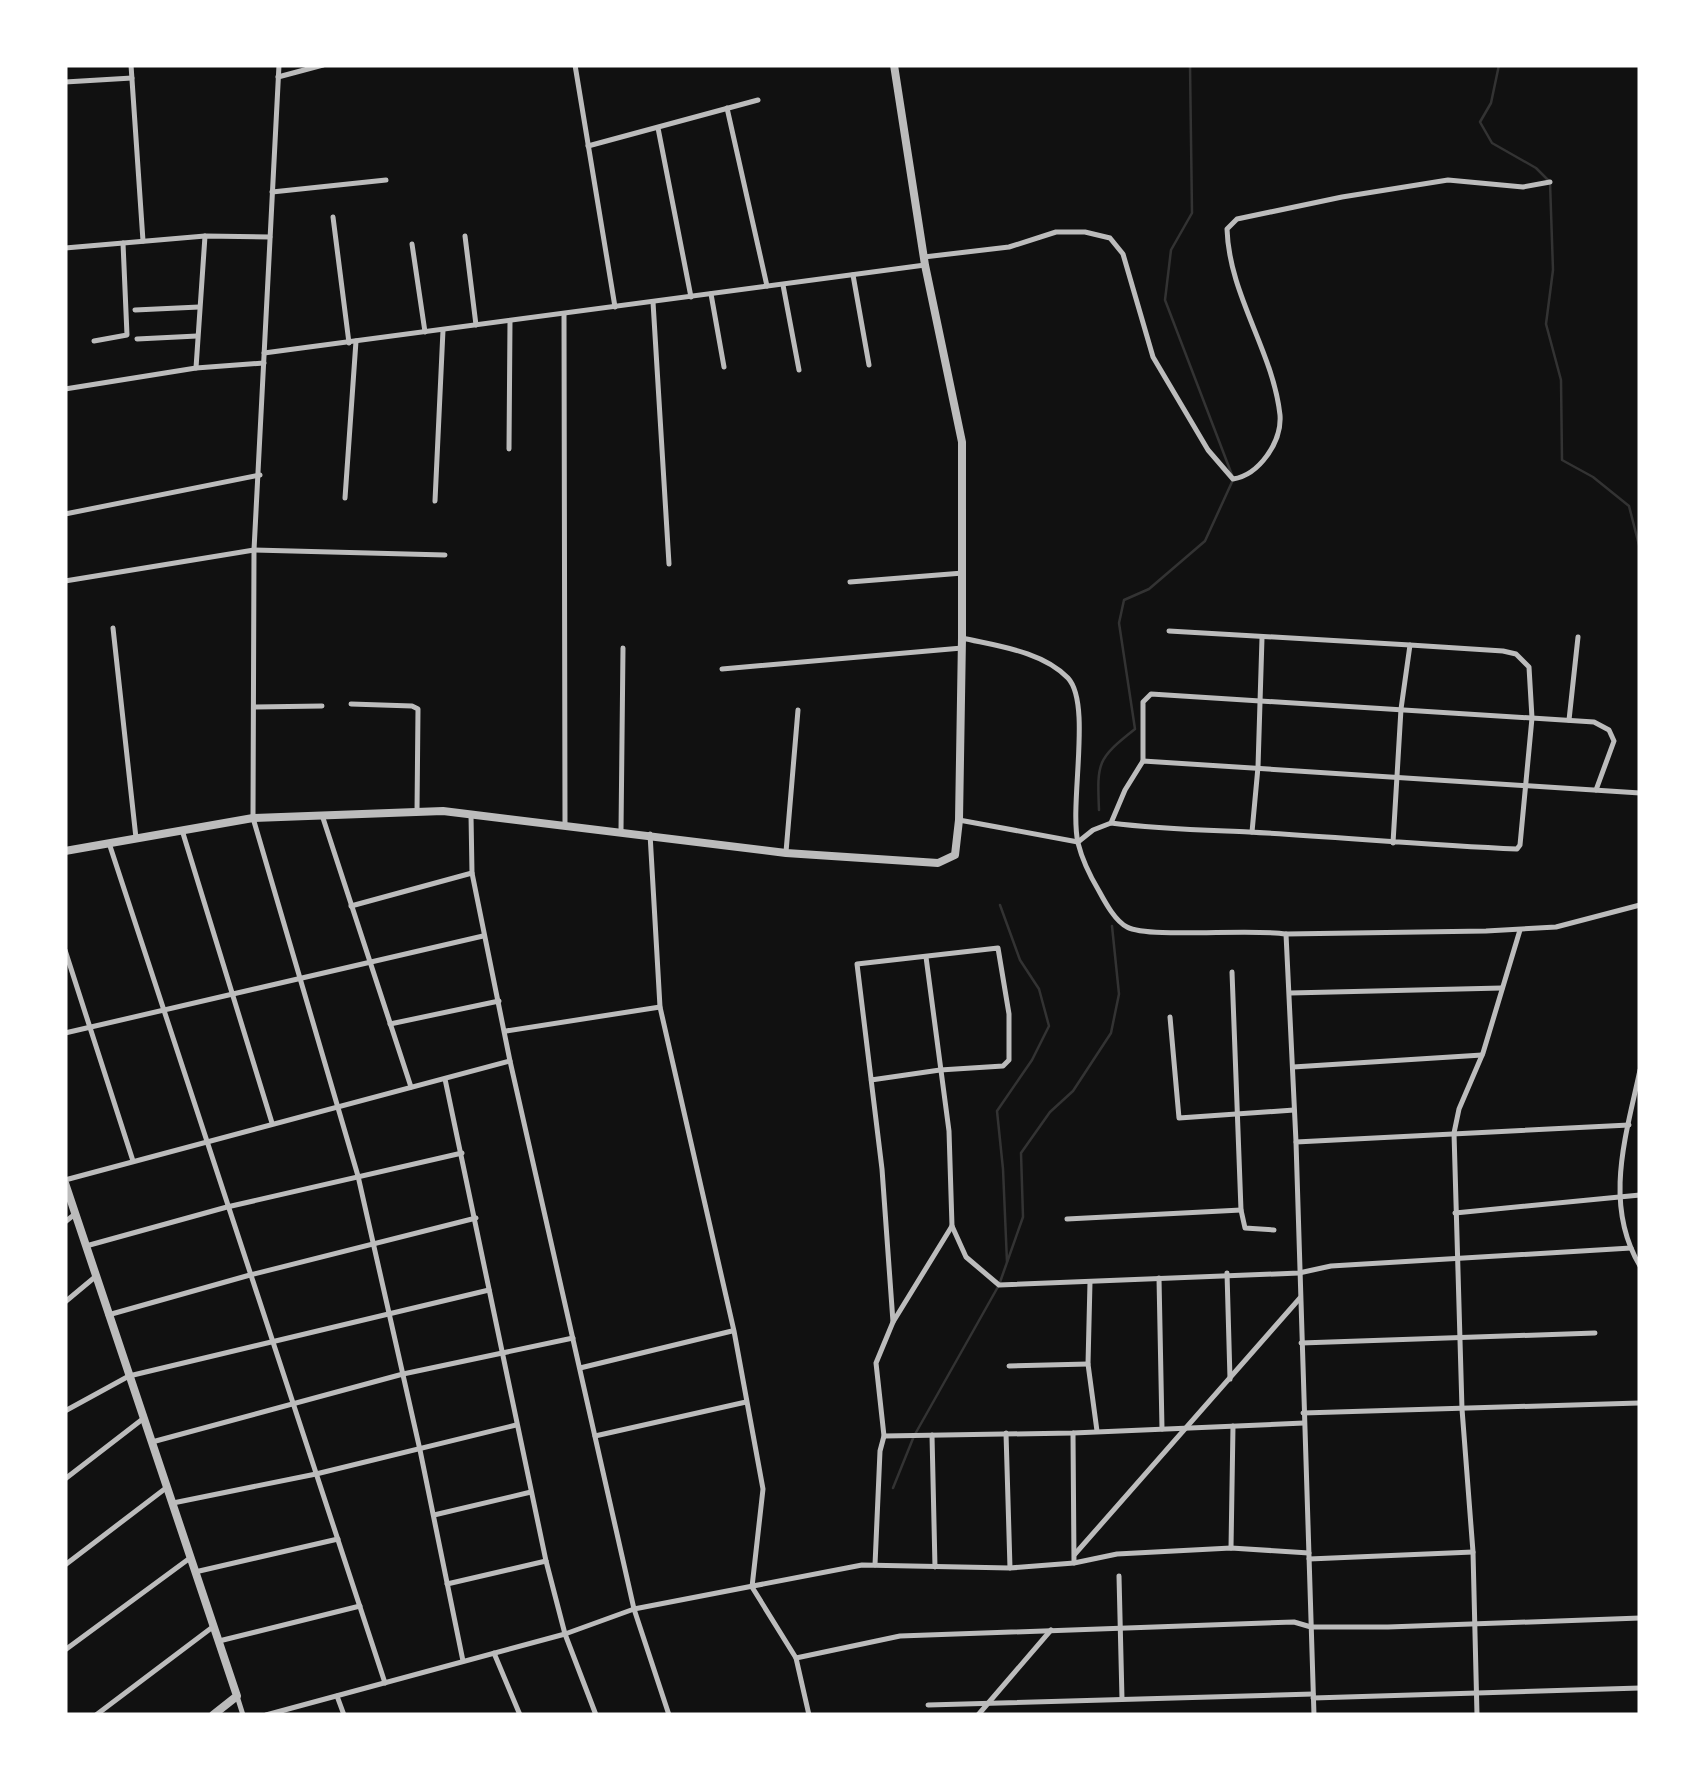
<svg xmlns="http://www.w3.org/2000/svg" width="1705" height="1780" viewBox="0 0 1705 1780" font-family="'Sofia Sans Condensed',sans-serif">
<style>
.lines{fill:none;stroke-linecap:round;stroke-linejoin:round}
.stream{stroke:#333;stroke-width:2.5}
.minor{stroke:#bcbcbc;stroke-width:5}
.tertiary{stroke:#bcbcbc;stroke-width:8}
</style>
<rect width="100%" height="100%" fill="#111"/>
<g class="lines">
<g class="stream">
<polyline points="1190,65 1192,213 1171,250 1165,300 1232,475"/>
<polyline points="1499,65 1491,103 1480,122 1492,143 1536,168 1550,182 1553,270 1546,324 1561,380 1562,460 1593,477 1629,506 1640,549"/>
<path d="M1099 810C1097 762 1097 759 1135 729L1119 623 1124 600 1149 589 1205 541 1232 482"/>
<polyline points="1000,905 1020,960 1039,989 1049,1026 1032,1060 997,1111 1003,1169 1007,1262"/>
<polyline points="893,1488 914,1436 999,1285 1023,1217 1021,1153 1050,1112 1073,1091 1111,1033 1119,994 1112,926"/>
</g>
<g class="minor">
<polyline points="131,65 143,241"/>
<polyline points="279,65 254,550 253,818 358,1176 420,1450 463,1661"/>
<polyline points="575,65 615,307"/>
<polyline points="278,77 323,65"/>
<polyline points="65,82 132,78"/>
<polyline points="727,108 767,286"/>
<polyline points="658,128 691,297"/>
<polyline points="588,146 758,100"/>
<polyline points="272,192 386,180"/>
<polyline points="333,217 349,343"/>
<polyline points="465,236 476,325"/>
<polyline points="412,244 425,332"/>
<polyline points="65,248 205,236 270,237"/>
<path d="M924 257 1009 247 1056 232H1085L1110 238 1123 254 1153 357 1208 450 1233 479C1259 475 1282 442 1280 415 1273 351 1229 295 1227 229L1237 219 1342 197 1448 180 1523 187 1550 182"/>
<polyline points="853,275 869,365"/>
<polyline points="783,285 799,370"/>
<polyline points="711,294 724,367"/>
<polyline points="653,302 669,564"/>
<polyline points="135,310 199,307"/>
<polyline points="564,314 565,824"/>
<polyline points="137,339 197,336"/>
<polyline points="94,341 127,335 123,243"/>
<polyline points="264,353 925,265"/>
<polyline points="196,368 205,236"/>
<polyline points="65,389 196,368 264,363"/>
<polyline points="509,449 510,321"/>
<polyline points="345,498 356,341"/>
<polyline points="435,501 443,330"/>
<polyline points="65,514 260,475"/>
<polyline points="65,581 254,550 445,555"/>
<polyline points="850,582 963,573"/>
<polyline points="113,628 136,838"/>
<polyline points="1169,631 1410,645"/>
<path d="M962 638C997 646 1042 651 1068 678 1092 704 1069 803 1078 843 1082 859 1090 876 1099 891 1105 902 1115 921 1127 927 1149 939 1250 928 1286 934L1486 931 1556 927 1640 905"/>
<polyline points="722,669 962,648"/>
<polyline points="351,704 412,706 418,709 417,812"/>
<polyline points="255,707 322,706"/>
<polyline points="1569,720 1578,637"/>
<polyline points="1143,761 1143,702 1151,694 1594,722 1609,730 1614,741 1596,790"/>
<polyline points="322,815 411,1087"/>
<polyline points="471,815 472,873 510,1061 634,1609 669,1715"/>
<polyline points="959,820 1078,842 1093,830 1111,823 1125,790 1143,761 1640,793"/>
<path d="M1111 823C1157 829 1203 830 1249 832 1338 837 1427 845 1517 849L1520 845 1532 718 1529 667 1516 654 1503 651 1410 645 1401 709 1393 843"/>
<polyline points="182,830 272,1123"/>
<polyline points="621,831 623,648"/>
<polyline points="1252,832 1258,767 1262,638"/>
<polyline points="650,834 660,1007 734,1331 763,1489 752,1587 796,1658 809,1715"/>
<polyline points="109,843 385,1683"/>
<polyline points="786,852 798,710"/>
<polyline points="351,906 472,873"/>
<polyline points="1286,934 1296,1142 1314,1715"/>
<polyline points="65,950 133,1161"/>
<polyline points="1232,972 1241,1210 1245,1228 1274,1230"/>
<polyline points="1290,993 1502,988"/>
<polyline points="1170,1017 1179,1118 1294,1110"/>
<polyline points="390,1024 499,1001"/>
<polyline points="506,1031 660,1007"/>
<polyline points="65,1033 483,936"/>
<polyline points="1293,1067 1482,1055"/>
<path d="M1640 1070C1626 1136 1603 1204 1640 1266"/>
<polyline points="445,1079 546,1561 565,1634 596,1715"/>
<polyline points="871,1080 940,1070 1003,1066 1009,1060 1009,1014 998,948 857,964 882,1169 893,1322"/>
<polyline points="1296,1142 1629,1125"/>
<polyline points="65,1180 510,1061"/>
<polyline points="1455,1213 1640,1195"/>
<polyline points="1067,1219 1241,1210"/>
<polyline points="65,1222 75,1214"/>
<polyline points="952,1226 966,1257 999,1285 1299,1273 1331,1266 1631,1248"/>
<polyline points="86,1246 227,1207 462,1153"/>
<polyline points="1227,1273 1230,1379"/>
<polyline points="1159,1278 1162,1429"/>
<polyline points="1090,1282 1088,1364 1097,1431"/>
<polyline points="65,1302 95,1277"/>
<polyline points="108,1315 250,1275 476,1218"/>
<polyline points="1301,1343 1595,1333"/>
<polyline points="1009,1366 1088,1364"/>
<polyline points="580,1368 732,1331"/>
<polyline points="65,1411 129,1376 489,1290"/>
<polyline points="1303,1413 1639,1403"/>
<polyline points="1006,1433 1010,1568"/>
<polyline points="1073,1433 1074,1563"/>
<polyline points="932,1435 935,1567"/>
<polyline points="595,1436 746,1402"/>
<polyline points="884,1436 1073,1433 1304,1423"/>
<polyline points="152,1442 403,1374 573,1338"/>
<polyline points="65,1479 144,1418"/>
<polyline points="173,1503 316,1474 516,1425"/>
<polyline points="434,1515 531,1492"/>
<polyline points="1231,1548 1233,1426"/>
<polyline points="1075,1554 1300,1298"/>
<polyline points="1309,1559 1473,1552"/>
<polyline points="65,1565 166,1488"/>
<polyline points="875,1565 880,1451 884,1436 876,1363 893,1322 952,1226 949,1131 926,957"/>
<polyline points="195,1572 338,1539"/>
<polyline points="1119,1576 1122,1699"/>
<polyline points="447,1584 546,1561"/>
<polyline points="219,1641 360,1606"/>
<polyline points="65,1650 190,1558"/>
<polyline points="494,1653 520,1715"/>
<polyline points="796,1658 900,1636 1294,1622 1311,1627 1388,1627 1640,1618"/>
<polyline points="237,1696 243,1715"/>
<polyline points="337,1696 344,1715"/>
<polyline points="1313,1698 1640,1688"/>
<polyline points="928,1705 1313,1694"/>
<polyline points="96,1715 214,1626"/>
<polyline points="266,1715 565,1634 634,1609 862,1565 1010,1568 1074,1563 1117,1554 1231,1548 1309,1553"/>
<polyline points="978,1715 1051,1630"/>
<polyline points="1477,1715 1473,1552 1462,1409 1454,1133 1459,1109 1483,1053 1520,930"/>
</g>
<g class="tertiary">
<polyline points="65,851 253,818 443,811 786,853 938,863 955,855 959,820 962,638 962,442 925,265 894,65"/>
<polyline points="65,1183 237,1696 213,1715"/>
</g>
</g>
<rect width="1705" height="1780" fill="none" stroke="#ffffff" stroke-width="135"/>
</svg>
